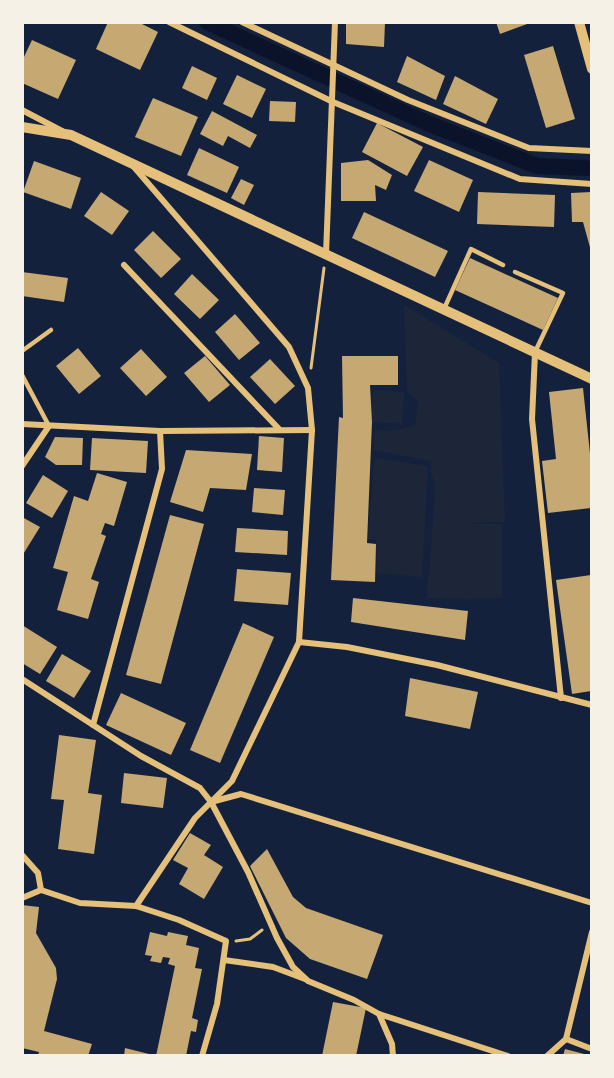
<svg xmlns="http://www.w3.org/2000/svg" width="614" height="1078" viewBox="0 0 614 1078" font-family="Arial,sans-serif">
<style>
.green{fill:#1d2539}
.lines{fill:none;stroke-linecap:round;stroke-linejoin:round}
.canal{stroke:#0b132b;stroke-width:16}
.building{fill:#c6a872}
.path{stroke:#e5c07b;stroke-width:3}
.service{stroke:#e5c07b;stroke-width:4.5}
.minor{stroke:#e5c07b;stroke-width:6}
.tertiary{stroke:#e5c07b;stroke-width:10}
</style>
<rect width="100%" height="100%" fill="#14213d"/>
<g class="green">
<polygon points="404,305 499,363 505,522 471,523 471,524 502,524 502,598 470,599 426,598 430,564 435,485 431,471 431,461 373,450 375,430 392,431 415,426 418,401 407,391"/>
<polygon points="373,390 404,392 402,424 370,422"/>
<polygon points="374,458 428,466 422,577 377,573 376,540 368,539"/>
</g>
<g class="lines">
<polyline class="canal" points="207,22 427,123 537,166 586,168"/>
</g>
<g class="building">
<polygon points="108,22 138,22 158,32 140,70 96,49"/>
<polygon points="346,22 385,22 384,47 346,44"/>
<polygon points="496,22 530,22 530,23 500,34"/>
<polygon points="32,40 76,60 58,99 22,83 22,61"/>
<polygon points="553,46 575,119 546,128 524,55"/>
<polygon points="407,56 445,76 436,100 397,82"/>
<polygon points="192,66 217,78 207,100 182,88"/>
<polygon points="237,75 266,89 252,118 223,104"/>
<polygon points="455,76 498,99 486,124 443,104"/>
<polygon points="153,98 198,117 181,156 135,137"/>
<polygon points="270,101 296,102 295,122 269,121"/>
<polygon points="212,111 257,135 250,148 228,136 223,146 200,134"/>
<polygon points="377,123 423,147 407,176 362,152"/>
<polygon points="199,148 239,167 227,193 187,175"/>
<polygon points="368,160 392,175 386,190 375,185 376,201 341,201 341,163"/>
<polygon points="429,160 473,180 459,212 414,191"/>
<polygon points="34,161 81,178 71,209 23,192"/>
<polygon points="241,179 254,185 244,205 231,198"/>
<polygon points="101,192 129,211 112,235 84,216"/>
<polygon points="478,192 555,195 554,227 477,224"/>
<polygon points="591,192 591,251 583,222 572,222 571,193"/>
<polygon points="364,212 448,251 435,277 352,238"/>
<polygon points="153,231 181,259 161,278 134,250"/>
<polygon points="470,258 558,298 543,330 455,290"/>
<polygon points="22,272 68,278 64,302 22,296"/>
<polygon points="192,274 219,300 200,319 174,294"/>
<polygon points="235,314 260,343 239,360 215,332"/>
<polygon points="78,348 101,376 79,394 56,366"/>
<polygon points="141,349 167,377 146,396 120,368"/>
<polygon points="205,356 230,385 209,402 184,373"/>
<polygon points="342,356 398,356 398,385 370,385 372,422 367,543 376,544 375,582 331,580 339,417 343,418"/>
<polygon points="270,359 295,386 275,404 250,377"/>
<polygon points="583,388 591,463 591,508 548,513 542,461 556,459 549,392"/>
<polygon points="259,436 284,438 282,472 257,470"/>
<polygon points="55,437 83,438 82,465 56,465 45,457"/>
<polygon points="92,438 148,441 146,473 90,470"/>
<polygon points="186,450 252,454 246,490 210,488 203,512 170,502"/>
<polygon points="97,473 127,482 114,526 105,523 101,534 106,536 91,579 99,582 88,619 57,610 68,572 53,568 74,496 88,501"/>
<polygon points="43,475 68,491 52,518 26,503"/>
<polygon points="254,488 285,490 283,515 252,512"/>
<polygon points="170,515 204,524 161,684 126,675"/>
<polygon points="22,517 40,527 22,556"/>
<polygon points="237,528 288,531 287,555 235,552"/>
<polygon points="237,569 291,573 288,605 234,601"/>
<polygon points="591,575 591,691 572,694 556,580"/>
<polygon points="353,598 468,611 465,640 351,622"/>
<polygon points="243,623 274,637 220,763 190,750"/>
<polygon points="22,625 57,647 40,674 22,663"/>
<polygon points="62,654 91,671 74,698 46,681"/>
<polygon points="410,678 478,692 470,729 405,716"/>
<polygon points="121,693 186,723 171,755 106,725"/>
<polygon points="59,735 96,740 88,793 102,795 94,854 58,849 64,800 51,799"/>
<polygon points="124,773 167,778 163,808 121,803"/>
<polygon points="190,833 211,845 204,855 223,867 204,899 179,884 188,868 173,860"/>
<polygon points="267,849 293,897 306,908 383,935 367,979 310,959 286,938 250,866"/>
<polygon points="22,905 39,907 36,933 56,968 57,979 44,1031 92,1044 88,1056 38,1056 39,1052 22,1048 22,978 24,971 22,968"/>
<polygon points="150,932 167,936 168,932 188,936 186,945 199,948 195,968 202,969 192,1018 198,1020 196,1032 191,1031 186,1056 156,1056 175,966 168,964 170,958 163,957 161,963 150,961 152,956 145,955"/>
<polygon points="333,1002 366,1008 356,1056 322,1056"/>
<polygon points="125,1048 153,1055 153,1056 124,1056"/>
<polygon points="565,1049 588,1055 588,1056 563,1056"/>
</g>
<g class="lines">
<g class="path">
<polyline points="311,368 324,268"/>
<polyline points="236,941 250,939 262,930"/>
</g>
<g class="service">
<polyline points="515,272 563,293 535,352"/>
<polyline points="444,309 471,249 503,265"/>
<polyline points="22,351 51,330"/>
<polyline points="22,375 49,426"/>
</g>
<g class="minor">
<polyline points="169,22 333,102 520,179 592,184"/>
<polyline points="242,22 408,100 529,148 592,151"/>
<polyline points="22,110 62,131"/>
<polyline points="134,167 289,347 308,388 312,430 299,642 232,781 195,818 136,906"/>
<polyline points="326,254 335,22"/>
<polyline points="124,265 279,429"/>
<polyline points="535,353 532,419 561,698"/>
<polyline points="22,424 160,431 312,430"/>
<polyline points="22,466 49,426"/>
<polyline points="299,642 347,647 437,665 592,705"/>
<polyline points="22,679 141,756 200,788 211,802 241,794 592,903"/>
<polyline points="93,725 162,469 160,431"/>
<polyline points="211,802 248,872 277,938 293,967 308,981 354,1000 379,1014 508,1056"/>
<polyline points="22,855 38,873 41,890"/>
<polyline points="22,898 41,890 80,903 136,906 179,920 226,941 217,1004 202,1056"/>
<polyline points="224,960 273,967 305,979"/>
<polyline points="379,1014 392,1044 393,1056"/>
<polyline points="566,1039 592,1049"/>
<polyline points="547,1056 566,1039 592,932"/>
</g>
<g class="tertiary">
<polyline points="579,22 592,69"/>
<polyline points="22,127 71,135 592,379"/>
</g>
</g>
<rect width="614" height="1078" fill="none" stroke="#f6f1e7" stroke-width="48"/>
</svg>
